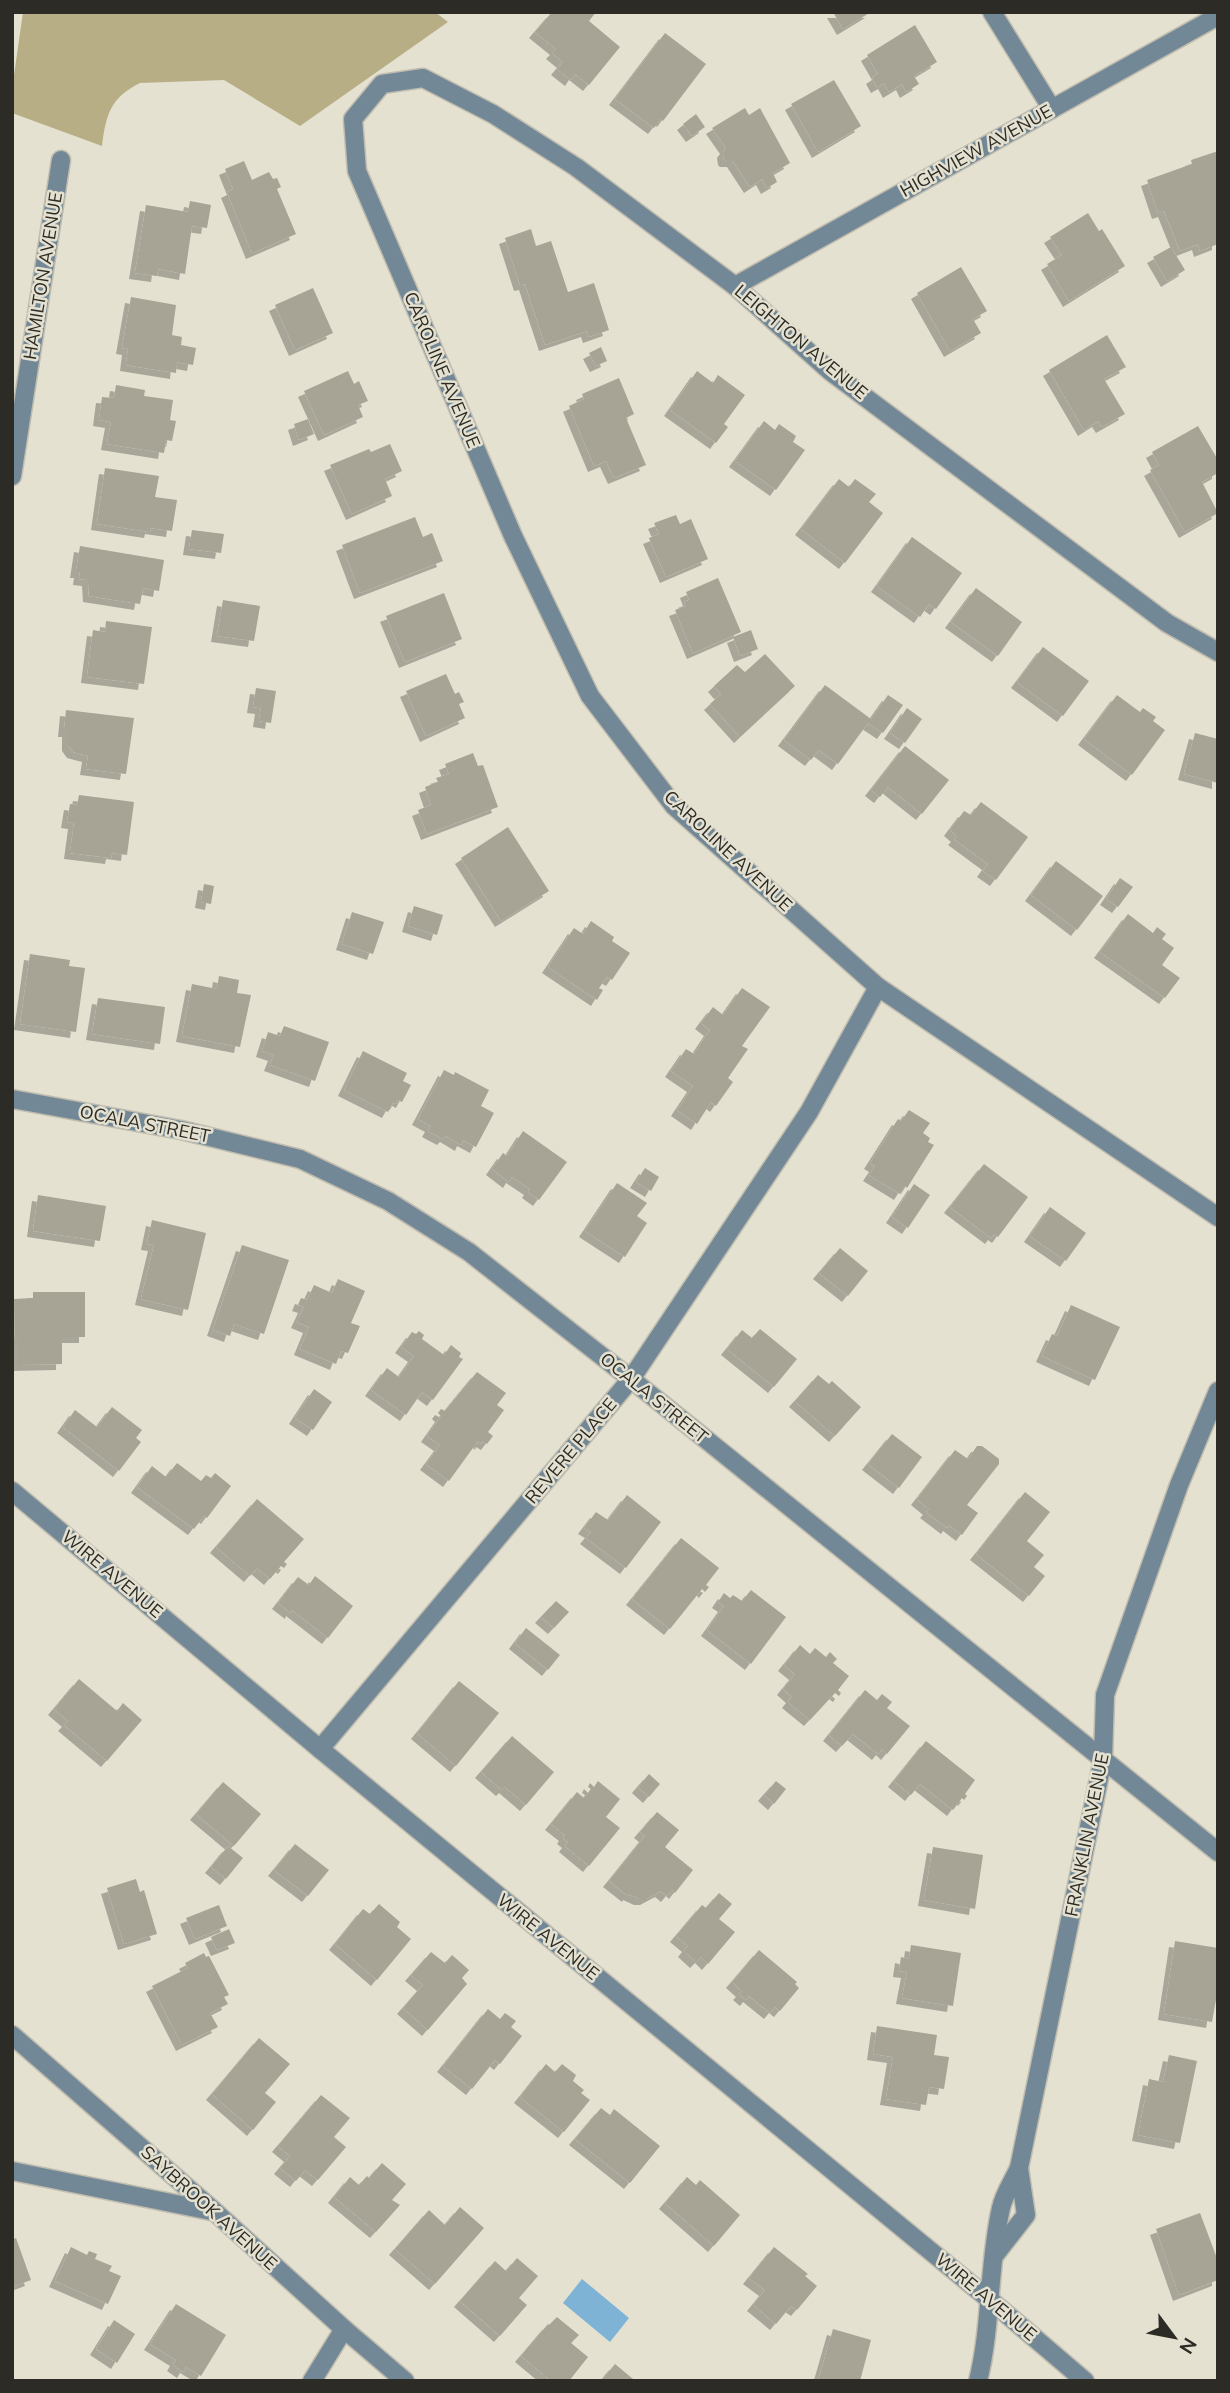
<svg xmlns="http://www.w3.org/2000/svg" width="1230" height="2393" viewBox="0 0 1230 2393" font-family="Mulish,sans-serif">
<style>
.green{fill:#b8ae85}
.water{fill:#7eb3d5}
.building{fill:#a7a495;filter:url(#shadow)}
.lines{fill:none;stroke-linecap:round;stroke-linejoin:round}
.minor-casing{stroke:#c0bdaf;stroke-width:21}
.minor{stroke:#738897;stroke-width:18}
.labels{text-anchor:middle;stroke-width:5;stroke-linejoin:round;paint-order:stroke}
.street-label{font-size:18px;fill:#2c2b25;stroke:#e5e1d1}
</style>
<defs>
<filter id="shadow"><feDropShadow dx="-6" dy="6" stdDeviation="0" flood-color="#0004"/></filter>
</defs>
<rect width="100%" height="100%" fill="#e5e1d1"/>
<path class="green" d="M23 12H435L448 22 300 126 224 80 140 83C110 98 106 115 102 146L12 113V89Z"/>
<polygon class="water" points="582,2279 629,2318 610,2342 563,2303"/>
<g class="building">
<polygon points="552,12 596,12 589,21 620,47 589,85 575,74 571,80 557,69 563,62 552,53 556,49 535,32"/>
<polygon points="833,12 871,12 843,29"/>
<polygon points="915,25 937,62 914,76 919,84 906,92 902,84 889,92 884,83 877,87 872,78 878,74 867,55"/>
<polygon points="665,33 706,64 663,121 661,119 654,128 615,99"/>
<polygon points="834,80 861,126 818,152 791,104"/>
<polygon points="745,108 749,115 760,108 790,163 773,173 777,182 767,188 762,179 750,187 733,161 726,161 724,159 723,152 726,148 712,128"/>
<polygon points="696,114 705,127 692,136 683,124"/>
<polygon points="1218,151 1218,244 1200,251 1198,244 1180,251 1164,211 1158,213 1147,180 1192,164 1191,160"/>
<polygon points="244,161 252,180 269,172 273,179 277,178 281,187 277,189 296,234 252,253 227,192 233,189 225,169"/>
<polygon points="190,201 211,205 207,228 192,226 185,274 158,269 157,276 135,273 146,205 188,212"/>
<polygon points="1088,213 1099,231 1102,229 1125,266 1069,301 1047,264 1062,255 1050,237"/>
<polygon points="531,229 536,246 551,241 568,292 594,283 609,330 589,337 587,331 545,345 525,284 520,285 505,238"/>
<polygon points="1171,247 1185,270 1167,281 1153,257"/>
<polygon points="961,267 987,311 973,319 981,333 950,351 917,293"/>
<polygon points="313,288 333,333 295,350 275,305"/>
<polygon points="131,297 176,305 172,335 182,337 181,345 196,348 193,365 177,362 176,373 126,365 128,349 122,348"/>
<polygon points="1107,335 1126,367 1104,379 1125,414 1102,427 1098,421 1084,430 1049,370"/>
<polygon points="601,347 607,361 596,366 589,353"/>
<polygon points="348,371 354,384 359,381 368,401 358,405 363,417 324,435 304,391"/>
<polygon points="697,371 713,383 718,375 745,395 724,424 728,427 716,443 670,410"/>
<polygon points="619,378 634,414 626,418 646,465 614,478 606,461 594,466 569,406 584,399 582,394"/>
<polygon points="116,385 145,390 144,396 173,400 170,420 176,421 172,441 166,440 164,453 107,444 111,422 99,420 102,397 114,398"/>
<polygon points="308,419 314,434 299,440 294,424"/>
<polygon points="764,421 775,430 779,424 796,436 793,442 805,450 776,490 735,461"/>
<polygon points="1198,426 1218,460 1218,473 1202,482 1218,513 1185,532 1150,470 1159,465 1152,452"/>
<polygon points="390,444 402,471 385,479 392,496 352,514 330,465 369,449 371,452"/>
<polygon points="105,468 159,476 155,497 177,500 172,531 151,528 150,532 97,524"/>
<polygon points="839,479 849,487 855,479 876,494 869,502 883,513 845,563 801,529"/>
<polygon points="676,515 680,524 691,519 708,559 666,577 649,538 659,534 654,523"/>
<polygon points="415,517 423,537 432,533 443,561 360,593 342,545"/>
<polygon points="192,530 224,534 221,553 189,549"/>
<polygon points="912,537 962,573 936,609 929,604 920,617 877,586"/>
<polygon points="80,546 164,560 159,591 143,588 140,604 89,596 88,580 79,579 80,572 76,572"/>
<polygon points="718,578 741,632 693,653 675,610 686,606 684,602 689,600 686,592"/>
<polygon points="976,588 1022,622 998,656 951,622"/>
<polygon points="444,593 462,639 405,662 386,616"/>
<polygon points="223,600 260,606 254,641 217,636"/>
<polygon points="106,621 152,627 144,684 87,677 93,630 105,632"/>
<polygon points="751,630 758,649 740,656 733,637"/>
<polygon points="1043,647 1089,681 1063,716 1017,682"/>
<polygon points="765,654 795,686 740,737 710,704 721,694 714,686 737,665 745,672"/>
<polygon points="446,674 455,694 459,692 464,702 459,704 465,718 426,736 406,691"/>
<polygon points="825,685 871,719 888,695 903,705 883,733 868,723 838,764 819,750 811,760 784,740"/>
<polygon points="256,688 276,691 271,723 259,721 261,708 253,707"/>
<polygon points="1117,695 1140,712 1143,708 1156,717 1153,721 1165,730 1132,775 1084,739"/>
<polygon points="907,708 922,719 905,743 890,733"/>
<polygon points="66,710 134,718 126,774 86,769 88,756 73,752 68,745 68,731 64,731"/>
<polygon points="1195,733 1218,739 1218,783 1184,774"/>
<polygon points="905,746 949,780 922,814 888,787 880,797 871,790"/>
<polygon points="473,753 478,766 483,765 498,807 427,834 418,810 431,805 425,787 438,782 436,778 449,774 445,764"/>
<polygon points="79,795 134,802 127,855 112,853 111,858 70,853 74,823 67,822 70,804 77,805"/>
<polygon points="981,802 1028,837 996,880 983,871 988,864 954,839 957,836 950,830 964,811 971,815"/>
<polygon points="508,827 549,891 501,921 461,858"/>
<polygon points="1056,861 1103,896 1077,930 1031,895"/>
<polygon points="1120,878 1133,887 1118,907 1106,899"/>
<polygon points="204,884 214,886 211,904 201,902"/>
<polygon points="414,906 443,915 437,935 408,926"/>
<polygon points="352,912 384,922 373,954 342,944"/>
<polygon points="1128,914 1153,933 1157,927 1166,934 1162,939 1174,948 1162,965 1180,978 1165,998 1100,952"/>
<polygon points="591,921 614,937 612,941 630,953 612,980 607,977 599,988 603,990 597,1000 548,967 574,928 583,934"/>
<polygon points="30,954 70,960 69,966 85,968 76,1032 20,1024"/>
<polygon points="219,976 239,980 237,993 251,995 240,1047 182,1036 192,984 217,989"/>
<polygon points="742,988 770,1007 742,1046 748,1049 728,1078 733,1082 716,1106 711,1102 697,1124 677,1110 693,1086 671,1071 686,1049 694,1054 710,1030 701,1023 713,1007 723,1015"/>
<polygon points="98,998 165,1007 160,1044 92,1034"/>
<polygon points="284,1026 329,1042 315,1081 270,1065 274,1055 262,1051 268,1032 280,1036"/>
<polygon points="363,1051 407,1073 403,1081 411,1085 402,1102 398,1100 396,1104 393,1103 388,1112 344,1090"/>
<polygon points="444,1070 454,1075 455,1072 489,1090 481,1106 494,1113 476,1147 463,1140 461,1145 446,1136 443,1139 428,1131 431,1126 418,1119"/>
<polygon points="909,1110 930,1123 923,1133 930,1138 928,1142 934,1145 907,1188 905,1186 900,1194 869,1175 875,1166 870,1163 898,1119 901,1121"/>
<polygon points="523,1131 567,1162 539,1200 528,1192 530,1189 512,1177 509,1182 492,1169 503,1153 507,1156"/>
<polygon points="984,1164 1028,1197 998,1237 994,1234 991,1238 950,1207"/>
<polygon points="645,1168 659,1177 651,1191 636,1182"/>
<polygon points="617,1183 647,1203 637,1216 647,1223 625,1257 585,1231"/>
<polygon points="914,1184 930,1195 908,1228 892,1217"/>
<polygon points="38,1195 106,1206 100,1241 33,1231"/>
<polygon points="1050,1207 1086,1233 1066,1261 1030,1236"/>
<polygon points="152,1220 206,1233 188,1310 141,1299 154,1245 147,1244"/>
<polygon points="242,1245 289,1260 264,1334 234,1324 230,1336 213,1330"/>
<polygon points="840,1248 868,1271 848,1296 819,1273"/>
<polygon points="338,1279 365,1291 351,1323 360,1326 348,1353 341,1351 336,1364 300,1349 309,1327 297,1322 304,1307 298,1305 301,1298 307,1300 314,1285 332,1293"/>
<polygon points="33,1292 85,1292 85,1337 62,1337 62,1364 18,1365 18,1339 15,1339 14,1299 33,1298"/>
<polygon points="1071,1305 1120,1327 1095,1380 1042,1356 1052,1334 1057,1336"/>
<polygon points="760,1329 797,1359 774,1387 727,1349 742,1330 752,1338"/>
<polygon points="419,1331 424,1335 422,1339 444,1355 451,1345 461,1353 459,1357 463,1359 433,1400 422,1392 406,1415 371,1390 387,1368 399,1377 414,1356 401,1347 412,1332 416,1334"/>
<polygon points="477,1372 506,1393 497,1405 504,1410 488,1432 493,1436 487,1444 482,1441 481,1444 478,1441 449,1481 426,1464 440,1445 427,1436 441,1416 438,1413 441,1409 445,1411"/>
<polygon points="818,1375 829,1384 832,1381 861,1407 835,1436 795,1401"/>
<polygon points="314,1389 332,1402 313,1430 295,1418"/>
<polygon points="112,1407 142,1430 136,1438 141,1442 119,1471 63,1427 75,1410 97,1427"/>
<polygon points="892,1434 922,1457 899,1488 868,1464"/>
<polygon points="977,1446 982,1446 999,1459 999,1464 967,1505 978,1513 962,1535 949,1525 947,1528 926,1512 929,1509 917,1499 955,1450 968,1459"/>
<polygon points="177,1463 201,1481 206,1475 211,1478 215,1473 231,1486 207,1518 204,1516 194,1529 137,1487 152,1466 166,1477"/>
<polygon points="1025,1492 1050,1512 1027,1541 1044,1555 1034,1567 1045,1576 1029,1596 976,1554"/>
<polygon points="627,1495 661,1522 626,1568 586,1538 591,1532 584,1528 596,1512 608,1520"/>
<polygon points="257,1499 304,1539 284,1562 287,1564 284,1568 281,1566 270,1579 257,1568 250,1576 216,1547"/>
<polygon points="681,1538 719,1568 706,1585 709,1587 705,1592 702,1589 670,1629 632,1599"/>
<polygon points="315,1576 353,1606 328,1638 292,1610 291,1613 278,1603 298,1577 309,1585"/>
<polygon points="751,1590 786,1617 751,1664 707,1630 724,1606 718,1602 724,1593 730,1598 733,1595 742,1601"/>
<polygon points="556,1601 569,1612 554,1628 541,1617"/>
<polygon points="526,1628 560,1655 548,1670 515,1643"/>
<polygon points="800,1645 810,1654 815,1648 826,1657 830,1652 837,1659 833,1663 849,1676 838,1690 841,1693 839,1696 835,1693 810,1720 788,1702 792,1697 783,1689 795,1674 784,1665"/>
<polygon points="79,1679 117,1711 123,1703 142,1720 107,1761 64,1725 68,1721 54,1709"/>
<polygon points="459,1681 499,1713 456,1766 417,1733"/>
<polygon points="865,1690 877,1700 882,1694 892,1702 887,1708 910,1726 887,1754 882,1749 878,1754 853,1734 842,1746 829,1735"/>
<polygon points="512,1736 554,1772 526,1805 505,1787 502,1790 481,1772"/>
<polygon points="926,1741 975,1780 965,1794 967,1796 964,1800 962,1798 953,1810 920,1784 911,1795 894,1781"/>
<polygon points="649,1774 660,1784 649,1797 638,1787"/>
<polygon points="598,1781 620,1799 606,1817 620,1828 589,1866 565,1846 568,1842 563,1838 565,1835 551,1824 577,1792 584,1798 591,1789 588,1787 590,1783 594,1787"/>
<polygon points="776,1781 786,1789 774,1804 764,1795"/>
<polygon points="223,1782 261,1814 234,1846 196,1814"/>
<polygon points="657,1812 679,1830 665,1847 693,1870 675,1893 672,1890 667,1896 661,1891 646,1899 640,1899 629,1894 628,1896 609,1881 645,1836 640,1832"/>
<polygon points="295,1844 329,1870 308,1896 274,1870"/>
<polygon points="228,1846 243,1858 226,1879 211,1867"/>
<polygon points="933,1847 983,1855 975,1909 924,1900"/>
<polygon points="136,1879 140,1892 144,1890 157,1934 124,1944 107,1888"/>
<polygon points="719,1893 732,1904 719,1919 735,1932 708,1964 701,1957 696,1962 684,1951 688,1946 676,1936 702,1905 706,1908"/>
<polygon points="379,1904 400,1922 397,1927 411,1939 377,1980 335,1944 363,1909 370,1914"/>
<polygon points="219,1905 227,1926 195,1939 186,1918"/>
<polygon points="229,1929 235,1943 217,1950 211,1937"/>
<polygon points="1175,1941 1218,1948 1218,1989 1212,2022 1164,2014"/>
<polygon points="911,1945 961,1953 953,2006 902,1998 907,1972 899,1971 901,1957 909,1959"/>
<polygon points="759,1950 797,1982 795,1984 799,1988 780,2011 775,2007 770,2013 749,1996 746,2000 739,1994 742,1991 732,1982"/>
<polygon points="431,1952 445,1963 452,1955 469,1970 462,1978 467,1984 428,2030 403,2008 423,1985 411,1975"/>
<polygon points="204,1953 206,1957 209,1956 229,1995 224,1997 228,2004 210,2013 218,2027 182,2045 152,1986 188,1968 185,1963"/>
<polygon points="488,2009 500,2019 505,2013 516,2021 511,2027 522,2036 500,2064 495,2060 472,2089 443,2066"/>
<polygon points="877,2026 937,2035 934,2055 949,2057 944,2089 929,2087 926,2105 886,2099 893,2057 873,2054"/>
<polygon points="259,2038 290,2064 265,2093 276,2102 253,2130 212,2094"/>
<polygon points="1169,2055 1197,2061 1180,2143 1138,2135 1149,2079 1163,2082"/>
<polygon points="546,2064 555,2072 562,2064 576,2075 573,2081 584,2090 581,2093 590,2100 564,2132 520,2097"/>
<polygon points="321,2095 350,2118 334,2137 346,2147 318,2180 305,2170 296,2181 280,2168 290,2156 278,2146"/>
<polygon points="601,2108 610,2115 614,2109 660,2146 630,2183 575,2139"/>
<polygon points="382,2163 406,2184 392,2200 400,2205 376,2232 334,2197 350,2177 359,2185 367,2176 369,2178"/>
<polygon points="687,2177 696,2185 700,2180 740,2215 714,2246 665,2203"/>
<polygon points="460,2207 484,2228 435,2284 395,2249 429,2210 445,2225"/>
<polygon points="1200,2213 1218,2261 1218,2280 1179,2295 1156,2229"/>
<polygon points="16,2238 31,2280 12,2287 12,2240"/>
<polygon points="71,2247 87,2255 89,2251 97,2254 95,2259 112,2266 109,2271 121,2276 108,2304 55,2281"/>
<polygon points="774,2247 808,2274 805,2276 817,2286 797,2310 791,2306 776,2324 753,2305 765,2290 749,2278"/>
<polygon points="517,2258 538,2276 519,2298 527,2305 500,2336 460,2301 495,2261 506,2271"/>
<polygon points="176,2304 226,2335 201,2376 186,2367 183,2372 173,2365 176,2360 150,2344"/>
<polygon points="557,2317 579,2335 571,2343 588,2357 569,2381 551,2381 521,2356 548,2324 549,2325"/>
<polygon points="114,2320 135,2334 117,2363 96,2349"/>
<polygon points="833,2329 871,2340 860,2381 818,2381"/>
<polygon points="615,2364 633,2379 631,2381 601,2381"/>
</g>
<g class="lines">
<g class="minor-casing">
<g id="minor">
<polyline points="992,12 1052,109"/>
<polyline points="735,286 1218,16"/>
<polyline points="12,476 61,160"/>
<polyline points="1218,652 1167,623 830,371 735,286 576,167 493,114 423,78 382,84 353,119 357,171 513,536 590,696 674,806 878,987 1218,1217"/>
<polyline points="12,1099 181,1130 300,1159 388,1201 469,1252 631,1379 1218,1852"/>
<polyline points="12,1491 320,1749 990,2300 1085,2381"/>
<polyline points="320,1749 631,1379 809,1112 878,987"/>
<polyline points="12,2035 214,2211 344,2329 405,2381"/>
<polyline points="12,2171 211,2211"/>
<polyline points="994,2256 1026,2215 1019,2168"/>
<polyline points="312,2381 344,2329"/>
<path d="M978 2381C992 2324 988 2265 1001 2208 1004 2194 1013 2181 1019 2168L1103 1759 1105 1695 1179 1485 1218 1391"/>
</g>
</g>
<use href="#minor" class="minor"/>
</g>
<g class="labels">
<g class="street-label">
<text transform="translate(976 151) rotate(-29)" y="6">HIGHVIEW AVENUE</text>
<text transform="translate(43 276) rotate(-81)" y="6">HAMILTON AVENUE</text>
<text transform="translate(801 342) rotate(40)" y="6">LEIGHTON AVENUE</text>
<text transform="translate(442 370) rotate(67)" y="6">CAROLINE AVENUE</text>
<text transform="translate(728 851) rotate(43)" y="6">CAROLINE AVENUE</text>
<text transform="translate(145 1124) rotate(11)" y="6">OCALA STREET</text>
<text transform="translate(654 1398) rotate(39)" y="6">OCALA STREET</text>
<text transform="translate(571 1451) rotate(-50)" y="6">REVERE PLACE</text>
<text transform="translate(112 1574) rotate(40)" y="6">WIRE AVENUE</text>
<text transform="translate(1087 1835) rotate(-79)" y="6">FRANKLIN AVENUE</text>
<text transform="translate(548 1937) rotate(39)" y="6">WIRE AVENUE</text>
<text transform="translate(209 2208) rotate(42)" y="6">SAYBROOK AVENUE</text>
<text transform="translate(986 2297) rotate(40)" y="6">WIRE AVENUE</text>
</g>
</g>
<rect width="1230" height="2393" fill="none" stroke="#2c2b25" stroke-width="28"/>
<g transform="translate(1174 2337) rotate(122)" stroke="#e5e1d1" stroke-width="5" paint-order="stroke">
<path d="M0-5L12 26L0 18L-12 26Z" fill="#2c2b25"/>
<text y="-10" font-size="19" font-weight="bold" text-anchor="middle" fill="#2c2b25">N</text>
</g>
</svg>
